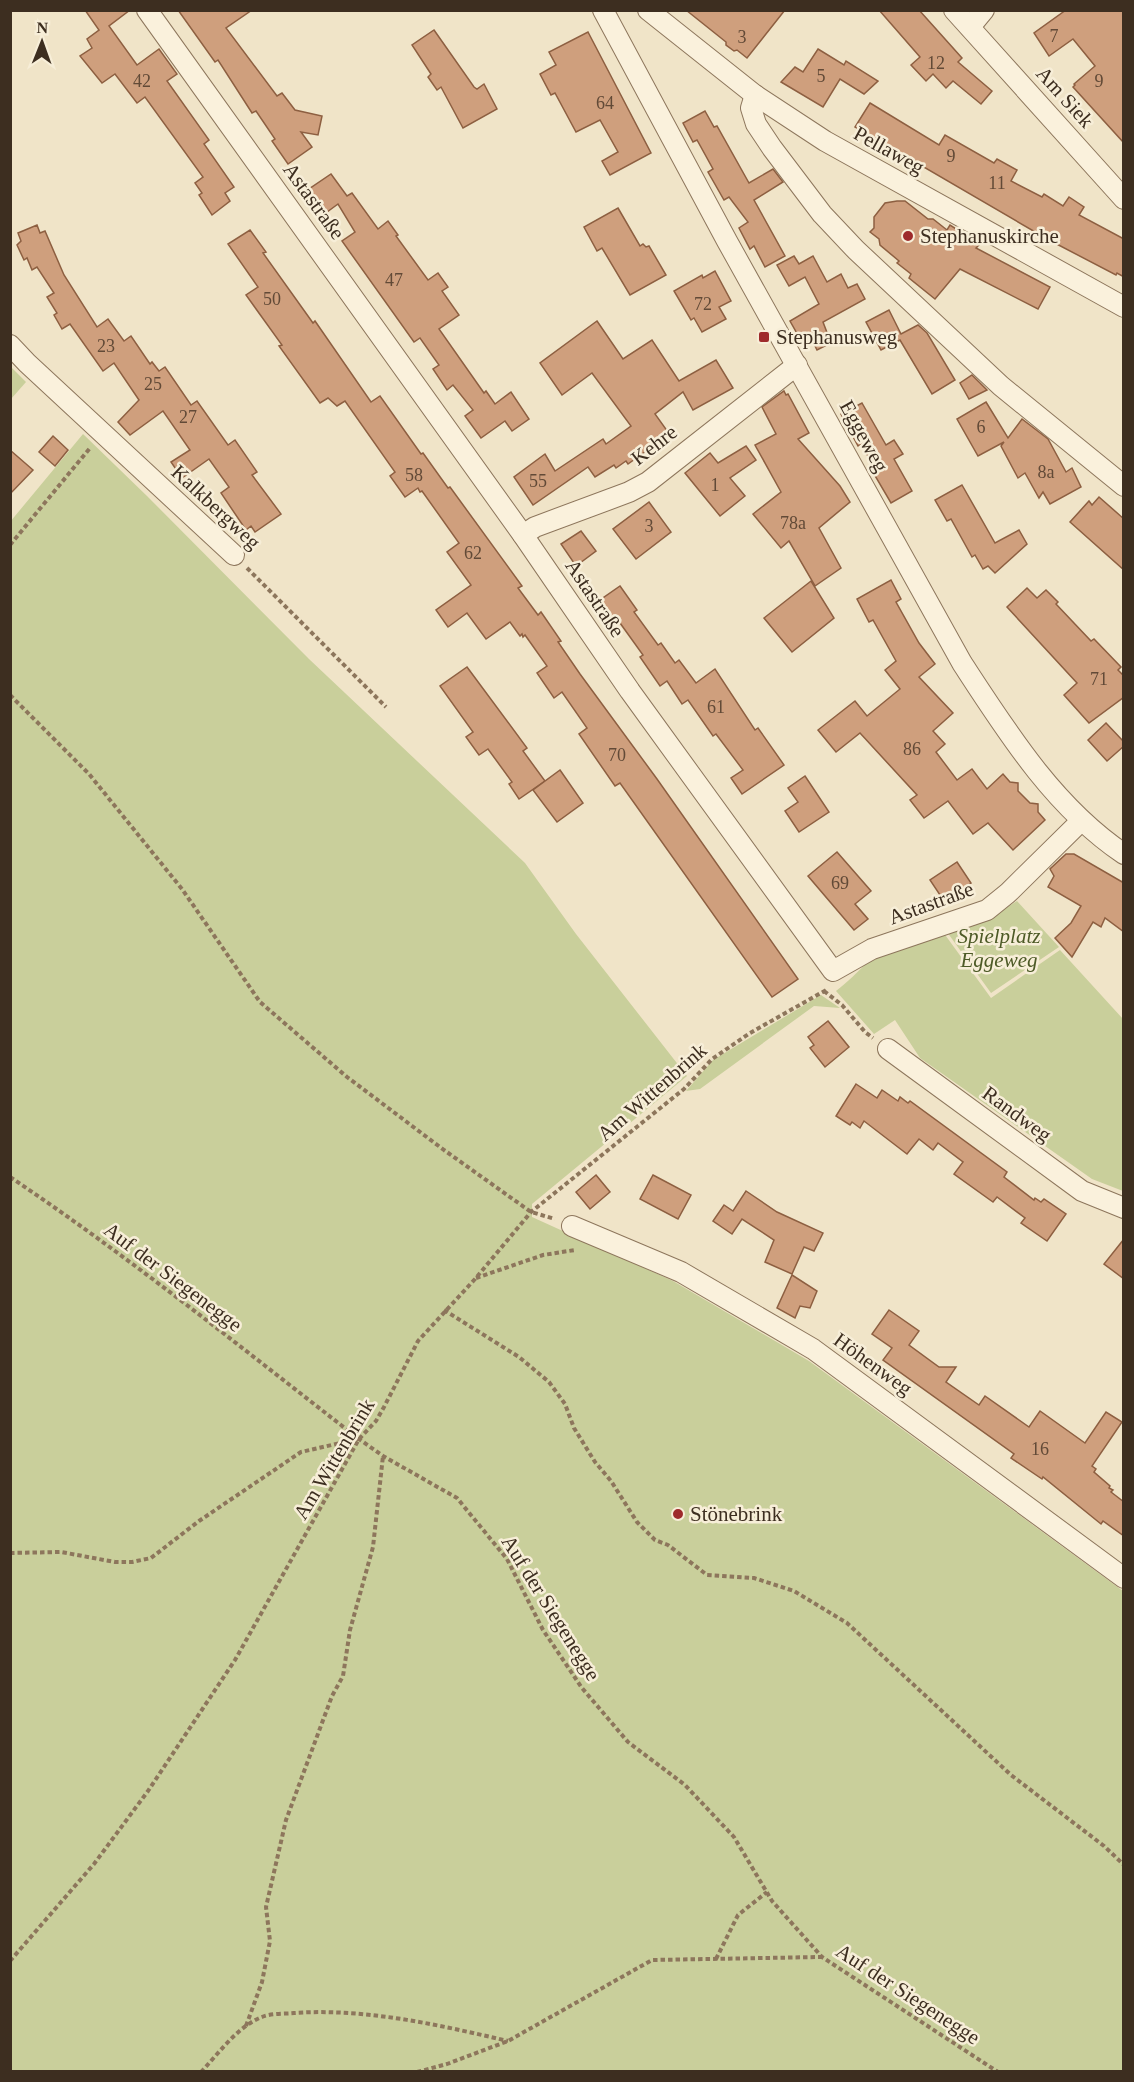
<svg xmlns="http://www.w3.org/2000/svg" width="1134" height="2082" viewBox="0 0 1134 2082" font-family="'Times New Roman',serif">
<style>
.green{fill:#c9cf9b}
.building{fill:#cf9f7d;stroke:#8d5f41;stroke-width:1.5}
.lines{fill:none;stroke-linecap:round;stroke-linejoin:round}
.street-casing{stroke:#8d765c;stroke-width:22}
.path{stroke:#8d765c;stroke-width:4;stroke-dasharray:4.5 3;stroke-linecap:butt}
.street{stroke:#faf1dc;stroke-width:20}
.poi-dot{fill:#9e2a2b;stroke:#f7eed8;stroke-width:2}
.labels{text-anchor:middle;stroke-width:5;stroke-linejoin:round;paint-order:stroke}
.number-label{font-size:18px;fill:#624a37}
.street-label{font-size:21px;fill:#3d2e20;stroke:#f7eed8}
.poi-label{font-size:21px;fill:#3d2e20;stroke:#f7eed8;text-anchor:start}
.park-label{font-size:21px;font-style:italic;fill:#4d5a26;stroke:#f7eed8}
</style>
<rect width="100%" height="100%" fill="#f0e4c8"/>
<g class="green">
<polygon points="10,366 26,382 11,399 10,399"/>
<polygon points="83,434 147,496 309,659 525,863 576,934 687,1076 532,1204 532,1217 673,1281 809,1361 1123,1591 1124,2071 11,2072 10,522"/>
<polygon points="1017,901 1059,947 991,993 947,932 995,915"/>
<path d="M943 932 991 998 1060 950 1123 1019V1191L1092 1179 920 1058 895 1020 874 1034 836 991C848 982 857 972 868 962 888 945 918 940 943 932Z"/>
<polygon points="821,995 840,1008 814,1006 700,1089 686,1091 713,1060"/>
</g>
<g class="building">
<polygon points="85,10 130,10 109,26 137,65 159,49 177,74 167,81 209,140 204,144 234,187 225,193 230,201 212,215 199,195 202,193 195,183 203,177 145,97 137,103 115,74 102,83 80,56 92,48 87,39 99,30"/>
<polygon points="178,10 252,10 226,28 277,96 282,93 295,110 322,116 318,135 301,132 312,147 288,164 272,141 275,139 256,111 252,113 218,60 215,62"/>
<polygon points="686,10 785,10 747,58 737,50 734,51 726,45 726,42"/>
<polygon points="879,10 919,10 962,58 958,62 992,91 981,104 953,81 946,88 933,74 926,81 911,65 920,57"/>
<polygon points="1066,10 1124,10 1124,143 1073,87 1075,85 1074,84 1095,66 1073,39 1049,56 1034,33"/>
<polygon points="434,30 474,87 477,89 484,84 497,109 463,128 441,87 437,90 428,77 431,74 412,45"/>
<polygon points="588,32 651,153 610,175 602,161 618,152 600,120 576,132 555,93 551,95 540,74 556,65 549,52"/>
<polygon points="818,49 844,65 846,61 878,81 864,94 840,79 823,107 781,82 795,67 803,72"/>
<polygon points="870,103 939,145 945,135 994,163 997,159 1017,170 1011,181 1042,197 1044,194 1063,206 1069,197 1084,207 1079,215 1124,239 1124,277 1117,273 1116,275 1049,240 855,127"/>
<polygon points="705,111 714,127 717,126 749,183 773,169 783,182 754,200 785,256 765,267 754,246 750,249 739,228 748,222 729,197 724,200 708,172 713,169 697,140 693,142 683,123"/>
<polygon points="331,174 347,196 352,193 378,229 388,221 398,235 396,236 428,280 438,273 448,287 442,291 459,315 439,329 484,393 486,391 495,404 511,392 529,419 512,431 505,421 481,438 465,416 473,410 453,385 447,390 433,369 439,365 420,338 414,342 342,241 355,232 338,204 323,215 306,191"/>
<polygon points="897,201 905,201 928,219 933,219 947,230 950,225 980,244 976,248 1050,287 1038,309 960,269 935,299 909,278 911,274 897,263 899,261 880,245 879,239 870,232 874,228 874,217 885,203"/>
<polygon points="618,208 640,246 643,244 646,247 649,246 666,275 630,295 602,248 597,251 584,227"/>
<polygon points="37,225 40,233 45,231 64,275 97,327 108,319 124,341 131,336 150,364 152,362 159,371 165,367 191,405 197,401 228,445 235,440 257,472 252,475 281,514 255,532 251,526 246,530 221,493 229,487 209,459 182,478 171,462 190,450 163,411 130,435 118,422 139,400 114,363 103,371 70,324 62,329 54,315 57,313 47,297 54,293 37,267 32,270 27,258 24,260 17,245 21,241 18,233"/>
<polygon points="250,230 266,252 263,253 313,323 315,321 371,402 380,396 421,454 423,453 448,488 450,487 522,586 518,588 538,615 541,612 561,641 558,642 580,674 657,779 798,979 772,997 620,783 615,786 579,734 587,728 562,692 554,698 537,673 547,666 525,635 523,637 522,634 520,636 510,622 486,639 467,613 448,627 436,610 471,585 447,552 459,543 422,491 420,492 418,488 405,497 390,476 395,472 345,401 337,406 328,398 320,403 279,346 282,345 246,295 258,287 228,244"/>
<polygon points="794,256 799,264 813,256 827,282 841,274 848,288 857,284 865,299 823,322 831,343 817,350 812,340 803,344 790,321 819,304 805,277 789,286 777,265"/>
<polygon points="715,271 731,301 719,307 726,319 702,332 694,318 691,320 674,291 702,275 703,278"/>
<polygon points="889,310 901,334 918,325 927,333 955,380 932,394 900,340 881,350 866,322"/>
<polygon points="597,321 623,359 652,340 679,381 716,360 733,388 693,410 683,392 655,414 668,432 652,444 653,446 628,464 626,461 616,468 614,465 595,477 588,467 533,505 514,477 545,454 555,471 603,439 606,444 631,426 592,373 562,395 540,363"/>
<polygon points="972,375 987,390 969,399 960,383"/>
<polygon points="784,391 786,395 788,394 809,433 798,439 840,486 850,502 819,528 841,568 815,586 789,541 781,548 753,514 781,492 755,445 776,434 762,407"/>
<polygon points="986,402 1008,438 1022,419 1048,439 1066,472 1072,468 1081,487 1050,504 1043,492 1039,498 1025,473 1018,478 1001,446 1004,442 978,456 957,419"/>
<polygon points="862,403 886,445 894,440 903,454 894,459 912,491 891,503 874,474 877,472 861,444 858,446 841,414"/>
<polygon points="53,436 68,450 55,466 39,452"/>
<polygon points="746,446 756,460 730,478 745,496 720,516 685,473 710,453 718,463"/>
<polygon points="10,450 33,470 10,494"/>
<polygon points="962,485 995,543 1019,530 1027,544 995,573 988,566 983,569 975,555 972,557 951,519 947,521 935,500"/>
<polygon points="1099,497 1124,519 1124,570 1070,522 1089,501 1092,505"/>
<polygon points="649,502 671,532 636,559 613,529"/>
<polygon points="581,531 596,551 576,566 561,544"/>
<polygon points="891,580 901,599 896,602 919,643 935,664 919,677 953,713 933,731 945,744 936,752 957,780 972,769 987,789 1003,774 1010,782 1018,783 1018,791 1030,803 1038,804 1038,812 1045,820 1013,850 988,823 973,834 948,801 924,818 910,800 917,795 860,733 836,752 818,730 855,701 867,716 900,689 885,670 896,661 873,620 869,622 857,599"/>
<polygon points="811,581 834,618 792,652 764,618"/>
<polygon points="620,586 637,610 634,612 658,645 661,643 675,663 679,660 696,683 715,669 755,730 758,728 784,765 742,794 731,778 743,770 716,734 713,736 688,700 682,704 667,681 660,686 640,657 643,655 620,623 617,624 600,600"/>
<polygon points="1027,588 1037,598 1046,590 1058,602 1056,604 1091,641 1094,639 1121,667 1118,670 1124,676 1124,697 1089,723 1064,695 1077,683 1007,607"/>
<polygon points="467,667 527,748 523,751 545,781 519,799 509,784 512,782 488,749 479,755 466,737 473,732 440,686"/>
<polygon points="1106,723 1124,742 1124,746 1107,761 1088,740"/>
<polygon points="560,770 583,803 557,822 533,790"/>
<polygon points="805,776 829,812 799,832 785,811 798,802 788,788"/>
<polygon points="837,852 871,891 855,904 868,919 854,930 808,876"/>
<polygon points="1066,854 1074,854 1124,883 1124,932 1105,918 1101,927 1093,922 1072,957 1055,938 1071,923 1081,906 1048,887 1054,876 1050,869"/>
<polygon points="957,862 971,883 944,901 930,880"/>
<polygon points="828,1021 849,1047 825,1067 810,1048 814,1045 808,1037"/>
<polygon points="856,1084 877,1098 882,1090 898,1101 900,1097 908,1103 910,1101 1007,1172 1004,1177 1034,1200 1035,1198 1041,1202 1044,1199 1066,1214 1047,1241 1021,1223 1025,1218 997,1197 993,1202 954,1174 963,1162 938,1143 933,1150 919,1139 907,1154 864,1121 860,1128 852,1122 850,1125 836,1116"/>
<polygon points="596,1175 610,1192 590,1209 576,1192"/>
<polygon points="653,1175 691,1195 678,1219 640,1199"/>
<polygon points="746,1191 777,1212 823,1233 814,1251 804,1247 792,1274 765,1262 774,1240 742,1219 732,1234 713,1221 724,1205 733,1211"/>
<polygon points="1124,1239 1124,1279 1104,1264"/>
<polygon points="792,1275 817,1291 810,1308 800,1306 795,1318 777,1308"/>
<polygon points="889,1310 919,1331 909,1345 939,1367 956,1367 946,1382 979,1405 985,1396 1029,1427 1040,1411 1085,1443 1106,1412 1122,1422 1092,1466 1096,1469 1094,1472 1110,1486 1109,1488 1113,1490 1111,1492 1124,1502 1124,1536 1103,1521 1101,1524 1043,1477 1042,1479 1011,1458 1014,1454 883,1360 892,1348 872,1334"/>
</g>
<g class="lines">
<g class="street-casing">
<g id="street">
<polyline points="147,10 523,535 630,691 833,971 872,949 987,910 1008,893 1081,821"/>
<path d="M603 10 727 241 962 663C1007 732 1054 807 1124 854"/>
<polyline points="648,10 755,95 825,141 1124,307"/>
<polyline points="954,10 1124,199"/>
<polyline points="970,27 984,10"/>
<polyline points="755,95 751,108 756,124 772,148 822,214 856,250 1001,386 1124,486"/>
<polyline points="10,345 27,363 234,555"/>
<polyline points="523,535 535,527 629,492 648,482 797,365"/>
<polyline points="888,1049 1082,1191 1124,1208"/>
<polyline points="572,1226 681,1272 813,1349 1124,1578"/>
</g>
</g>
<g class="path">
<polyline points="10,545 90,448"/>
<polyline points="247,568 386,707"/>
<polyline points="10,695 89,774 182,889 260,1002 347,1077 444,1150 531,1212 555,1219"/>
<polyline points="824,991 842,1005 865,1032 873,1038"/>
<path d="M10 1177C131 1258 244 1350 359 1439L383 1456 457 1498 507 1559 543 1630 582 1688 628 1742 685 1785 734 1837 772 1901 822 1957 998 2072"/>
<polyline points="476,1278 543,1255 575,1250"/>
<polyline points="444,1310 519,1357 549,1382 565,1404 574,1428 595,1462 611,1481 637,1522 655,1540 668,1545 707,1575 754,1578 794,1591 847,1623 1011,1775 1104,1846 1124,1865"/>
<polyline points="10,1553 61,1552 115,1562 132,1562 151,1558 199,1521 301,1452 358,1439"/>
<polyline points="716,1959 738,1915 767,1892"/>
<polyline points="10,1961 94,1864 148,1791 235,1660 359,1439 376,1421 384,1407 418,1341 475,1279 531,1212 684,1089 712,1059 750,1033 828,989"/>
<polyline points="246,2026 262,1982 270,1941 266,1907 286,1820 332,1696 343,1676 350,1630 373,1547 383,1456"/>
<path d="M201 2072C219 2053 238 2026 262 2017 271 2013 284 2014 294 2013 366 2008 439 2025 508 2041"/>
<polyline points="417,2072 447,2064 508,2041 652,1960 821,1957"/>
</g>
<use href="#street" class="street"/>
</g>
<g class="poi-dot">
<circle cx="908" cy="236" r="6"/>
<rect x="758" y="331" width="12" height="12" rx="3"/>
<circle cx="678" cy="1514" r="6"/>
</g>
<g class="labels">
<g class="number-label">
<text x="1054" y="42">7</text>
<text x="742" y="43">3</text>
<text x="936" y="69">12</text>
<text x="821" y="82">5</text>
<text x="142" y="87">42</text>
<text x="1099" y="87">9</text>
<text x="605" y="109">64</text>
<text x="951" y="162">9</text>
<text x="997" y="189">11</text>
<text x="394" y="286">47</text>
<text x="272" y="305">50</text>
<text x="703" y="310">72</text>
<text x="106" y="352">23</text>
<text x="153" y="390">25</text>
<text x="188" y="423">27</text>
<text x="981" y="433">6</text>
<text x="1046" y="478">8a</text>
<text x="414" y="481">58</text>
<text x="538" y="487">55</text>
<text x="715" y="491">1</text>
<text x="793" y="529">78a</text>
<text x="649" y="532">3</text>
<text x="473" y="559">62</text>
<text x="1099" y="685">71</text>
<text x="716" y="713">61</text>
<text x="912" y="755">86</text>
<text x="617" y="761">70</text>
<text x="840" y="889">69</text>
<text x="1040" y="1455">16</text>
</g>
<g class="street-label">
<text transform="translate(1065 97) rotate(48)" y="7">Am Siek</text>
<text transform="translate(889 150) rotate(29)" y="7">Pellaweg</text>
<text transform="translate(314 201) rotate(54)" y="7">Astastraße</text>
<text transform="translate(864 436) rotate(61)" y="7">Eggeweg</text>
<text transform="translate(654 445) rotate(-38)" y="7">Kehre</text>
<text transform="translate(216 507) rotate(43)" y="7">Kalkbergweg</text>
<text transform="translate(595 598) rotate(56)" y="7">Astastraße</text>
<text transform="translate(931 903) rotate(-20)" y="7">Astastraße</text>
<text transform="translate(652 1092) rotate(-41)" y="7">Am Wittenbrink</text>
<text transform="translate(1017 1114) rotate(36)" y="7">Randweg</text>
<text transform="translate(173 1277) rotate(37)" y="7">Auf der Siegenegge</text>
<text transform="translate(873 1364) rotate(36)" y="7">Höhenweg</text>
<text transform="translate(334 1459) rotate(-59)" y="7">Am Wittenbrink</text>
<text transform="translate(551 1608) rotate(58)" y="7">Auf der Siegenegge</text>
<text transform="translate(908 1994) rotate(33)" y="7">Auf der Siegenegge</text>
</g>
<g class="poi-label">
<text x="920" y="243">Stephanuskirche</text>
<text x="776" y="344">Stephanusweg</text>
<text x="690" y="1521">Stönebrink</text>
</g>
<g class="park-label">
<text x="999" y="943">Spielplatz<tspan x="999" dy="24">Eggeweg</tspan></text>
</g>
</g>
<rect width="1134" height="2082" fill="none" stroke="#3d2e20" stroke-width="24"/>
<g transform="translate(42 42) rotate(1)" stroke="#f7eed8" stroke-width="4.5" paint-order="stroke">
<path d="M0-4.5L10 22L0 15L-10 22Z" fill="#3d2e20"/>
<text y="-9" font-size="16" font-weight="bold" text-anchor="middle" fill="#3d2e20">N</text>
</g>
</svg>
